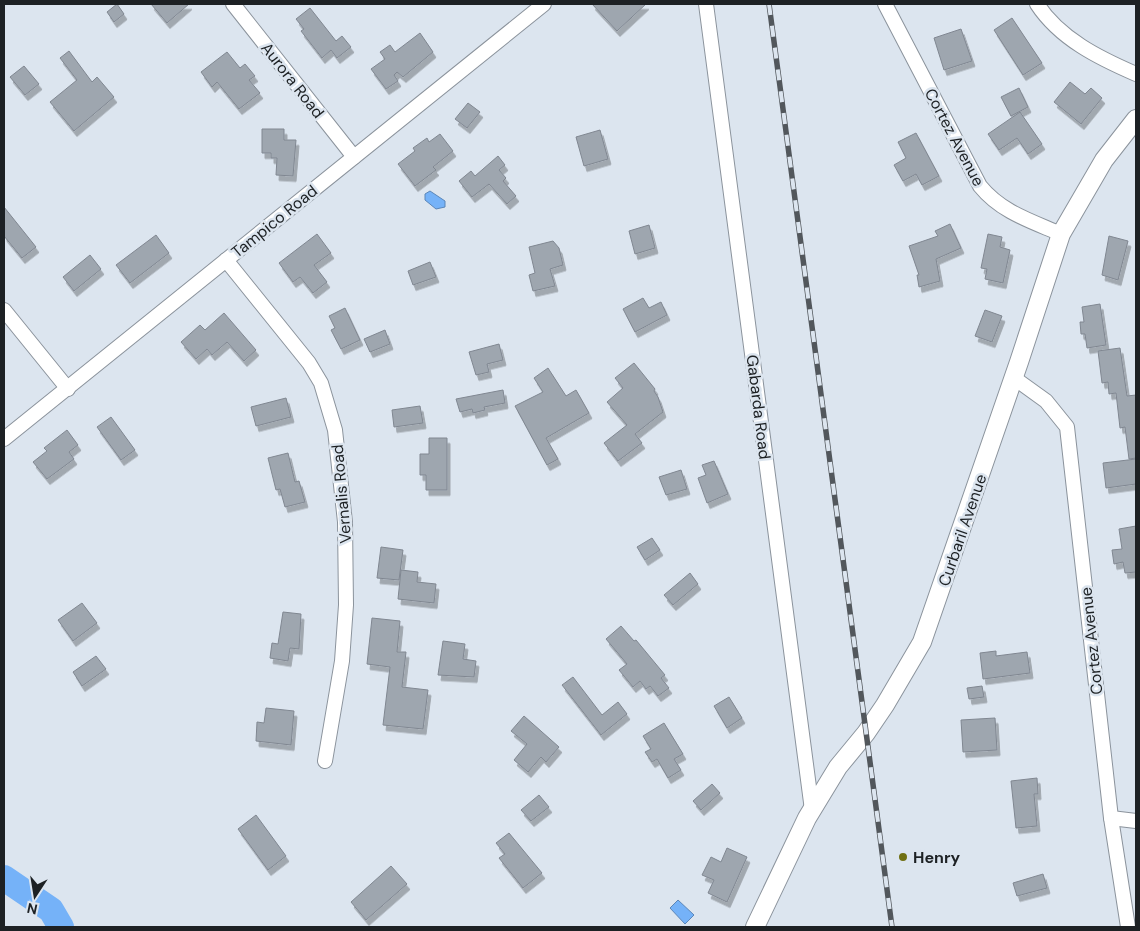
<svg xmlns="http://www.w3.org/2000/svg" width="1140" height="931" viewBox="0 0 1140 931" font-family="'DM Sans',sans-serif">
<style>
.water{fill:#75b2f8;stroke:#5b86b8}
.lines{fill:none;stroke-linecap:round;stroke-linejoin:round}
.river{stroke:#75b2f8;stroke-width:26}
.building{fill:#9ea6af;stroke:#808791;filter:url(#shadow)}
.minor-casing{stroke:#8b939c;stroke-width:16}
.tertiary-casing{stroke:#8b939c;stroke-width:20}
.minor{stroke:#fff;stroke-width:14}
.tertiary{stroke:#fff;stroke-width:18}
.rail-casing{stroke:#52575c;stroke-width:5.5}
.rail{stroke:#dce5ef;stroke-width:4;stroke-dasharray:11;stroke-linecap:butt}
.poi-dot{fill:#707013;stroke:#dce5ef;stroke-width:2}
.labels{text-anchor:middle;stroke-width:5;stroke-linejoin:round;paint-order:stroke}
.street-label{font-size:16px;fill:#1d2124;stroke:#dce5ef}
.poi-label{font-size:16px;font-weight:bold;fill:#1d2124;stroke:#dce5ef;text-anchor:start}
</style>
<defs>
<filter id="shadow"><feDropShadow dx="3" dy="5.5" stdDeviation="0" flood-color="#0004"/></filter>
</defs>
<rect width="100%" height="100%" fill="#dce5ef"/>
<g class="water">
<polygon points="430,191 445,201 445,207 436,209 425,200 425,194"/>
<polygon points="678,900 694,915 685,924 670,908"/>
</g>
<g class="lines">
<polyline class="river" points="4,878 51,910 61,927"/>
</g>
<g class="building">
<polygon points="117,4 124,14 114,22 107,12"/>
<polygon points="151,4 189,4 167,23"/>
<polygon points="592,4 646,4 617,31"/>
<polygon points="310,8 336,41 342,36 351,47 337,58 331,50 322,58 301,31 304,29 296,19"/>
<polygon points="1012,18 1042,63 1023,75 994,30"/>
<polygon points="961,29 972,61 944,70 934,38"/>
<polygon points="420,33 433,52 403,77 397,72 394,75 398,81 386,89 371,69 385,59 380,52 390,45 395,52"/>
<polygon points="69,51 92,82 97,77 114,97 74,131 50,102 77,80 60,58"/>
<polygon points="227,52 240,68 245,64 255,76 249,80 260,93 239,109 217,82 212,87 201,72"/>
<polygon points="24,66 39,84 25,95 10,77"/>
<polygon points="1070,82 1085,94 1091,88 1102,98 1081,124 1054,102"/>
<polygon points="1019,88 1028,107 1011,116 1001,97"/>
<polygon points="468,103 480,112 467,128 455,119"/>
<polygon points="1020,112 1042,144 1028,154 1017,138 999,150 988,134"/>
<polygon points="262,129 284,129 284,140 296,140 293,176 276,175 277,158 271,158 271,153 262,153"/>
<polygon points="600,130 608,159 584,166 576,137"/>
<polygon points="916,133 939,176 922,185 916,174 903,181 894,165 906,158 898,142"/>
<polygon points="440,134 453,151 433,167 436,170 415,186 398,164 415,151 413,148 427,138 429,142"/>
<polygon points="498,156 505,165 499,170 506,178 503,181 516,196 507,204 489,184 472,197 459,181 471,171 475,176"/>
<polygon points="4,207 36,247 22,258 4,236"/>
<polygon points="950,224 961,248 936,259 940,281 919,287 917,275 919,275 909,246 938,236 935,231"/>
<polygon points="649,225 655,248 635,254 629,231"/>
<polygon points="317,234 331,253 314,265 327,282 313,293 300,277 293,282 279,263"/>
<polygon points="988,234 1002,237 1000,247 1010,250 1003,283 985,279 987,269 981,268"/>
<polygon points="156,235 169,253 130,283 116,265"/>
<polygon points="1109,236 1128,241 1118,280 1102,275"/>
<polygon points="553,241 559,248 563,265 550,269 555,286 533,291 529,275 535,273 529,247"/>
<polygon points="90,255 101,269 74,291 63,277"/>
<polygon points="430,262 436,277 413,285 408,271"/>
<polygon points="643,298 649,308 661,302 667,315 635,332 623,309"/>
<polygon points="1100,304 1106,345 1087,348 1085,334 1081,334 1080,322 1084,322 1082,307"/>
<polygon points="345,308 360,340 341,349 331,330 335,328 329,316"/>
<polygon points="985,310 1002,316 992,342 975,336"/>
<polygon points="224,313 256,350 244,361 227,342 212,355 207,349 196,359 181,342 200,325 205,330"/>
<polygon points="385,330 390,344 370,352 364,339"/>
<polygon points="499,344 503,360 487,364 489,372 476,375 469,352"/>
<polygon points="1120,348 1127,396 1136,395 1136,458 1129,459 1125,427 1120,428 1116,393 1109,394 1108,382 1102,383 1098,351"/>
<polygon points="634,363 655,389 654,391 658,397 663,412 635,434 642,443 618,461 604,443 627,425 607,402 623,388 615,378"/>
<polygon points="548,368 566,396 576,390 589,413 546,438 558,459 547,465 515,406 543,392 534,378"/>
<polygon points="503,390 505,403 484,407 485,410 473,413 472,409 460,412 456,399"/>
<polygon points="286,398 291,417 256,426 251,407"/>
<polygon points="420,406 423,423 394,427 392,410"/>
<polygon points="111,417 135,450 121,460 97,427"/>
<polygon points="67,430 78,445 69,452 74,459 47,479 33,462 47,451 44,448"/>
<polygon points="429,438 447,438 447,490 426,490 426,475 420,475 420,454 429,454"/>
<polygon points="288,453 295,482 299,481 305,502 285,507 280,489 276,490 268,458"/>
<polygon points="1136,459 1136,484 1106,488 1103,463"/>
<polygon points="714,461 728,494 707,503 698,478 706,475 702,465"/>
<polygon points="681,470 687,489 666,495 659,477"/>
<polygon points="1136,526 1136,572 1125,573 1123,562 1114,564 1112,550 1122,549 1119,529"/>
<polygon points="652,538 660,550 645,560 637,547"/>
<polygon points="381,547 403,550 399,580 377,578"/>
<polygon points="401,570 418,572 417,582 436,584 434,603 398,599"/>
<polygon points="690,573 698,584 673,605 664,595"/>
<polygon points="82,603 97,623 73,641 58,620"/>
<polygon points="283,612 301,614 299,649 290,648 288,661 270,658 272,643 278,644"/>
<polygon points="372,618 400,621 397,652 406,652 402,687 428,690 423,729 383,725 390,667 367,664"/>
<polygon points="621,626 634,641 636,640 665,675 661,678 669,688 658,696 650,686 646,689 640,681 633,687 619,670 627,664 606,639"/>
<polygon points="443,641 465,644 463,659 476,661 474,677 438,675"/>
<polygon points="996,651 996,656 1027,652 1030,673 983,679 980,653"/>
<polygon points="96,656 106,669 82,686 73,672"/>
<polygon points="573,677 602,715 618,702 627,714 601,735 562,685"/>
<polygon points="982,686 984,697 969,699 967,688"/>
<polygon points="729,697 742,718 727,728 714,706"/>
<polygon points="266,708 294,711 291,745 256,741 257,722 264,723"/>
<polygon points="524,716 559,747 546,762 541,757 528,772 514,760 527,744 511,731"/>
<polygon points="995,718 997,750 963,752 961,720"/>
<polygon points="664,723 683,754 674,759 681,770 668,778 657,759 652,762 645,752 651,749 643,736"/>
<polygon points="1037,778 1038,794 1034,794 1037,826 1016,828 1011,781"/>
<polygon points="712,784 720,793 701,810 693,801"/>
<polygon points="539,795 549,807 531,821 521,810"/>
<polygon points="256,815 286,856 268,870 238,829"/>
<polygon points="509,833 542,873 523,888 499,858 505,854 496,843"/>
<polygon points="727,848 747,857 727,902 708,893 714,880 702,875 711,857 721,862"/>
<polygon points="391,866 407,884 366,920 351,902"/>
<polygon points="1043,874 1047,888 1017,896 1013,883"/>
</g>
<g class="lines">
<g class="minor-casing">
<g id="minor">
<polyline points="233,4 354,157"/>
<polyline points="706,4 812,810"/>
<path d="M885 4 980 186C1001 212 1031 221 1061 234"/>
<path d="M1037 4C1060 39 1099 58 1136 74"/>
<polyline points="226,260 309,363 321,383 335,430 345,522 346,605 342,661 325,761"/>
<polyline points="4,310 68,389"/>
<polyline points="1014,378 1046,401 1067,427 1111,818 1128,927"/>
<polyline points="4,439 544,4"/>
<polyline points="1111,818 1136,821"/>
</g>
</g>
<g class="tertiary-casing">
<polyline id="tertiary" points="755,927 807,818 838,767 866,733 885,705 922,642 1019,362 1061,234 1104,160 1136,119"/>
</g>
<use href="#minor" class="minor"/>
<use href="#tertiary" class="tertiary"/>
<g class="rail-casing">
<polyline id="rail" points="769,4 892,927"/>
</g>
<use href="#rail" class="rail"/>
</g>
<circle class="poi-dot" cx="903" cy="857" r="5"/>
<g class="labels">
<g class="street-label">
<text transform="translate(293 80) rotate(52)" y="6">Aurora Road</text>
<text transform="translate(955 137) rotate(62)" y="6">Cortez Avenue</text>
<text transform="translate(274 221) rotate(-39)" y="6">Tampico Road</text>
<text transform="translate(759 407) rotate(83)" y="6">Gabarda Road</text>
<text transform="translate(341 494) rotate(-95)" y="6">Vernalis Road</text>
<text transform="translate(962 530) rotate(-71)" y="6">Curbaril Avenue</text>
<text transform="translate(1091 641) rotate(-96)" y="6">Cortez Avenue</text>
</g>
<g class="poi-label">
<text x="913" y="863">Henry</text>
</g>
</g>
<rect width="1140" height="931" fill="none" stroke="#1d2124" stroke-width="10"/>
<g transform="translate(35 896) rotate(192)" stroke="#dce5ef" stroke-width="4" paint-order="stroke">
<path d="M0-4L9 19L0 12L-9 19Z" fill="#1d2124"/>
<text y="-8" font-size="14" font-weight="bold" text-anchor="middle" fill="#1d2124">N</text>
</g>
</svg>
